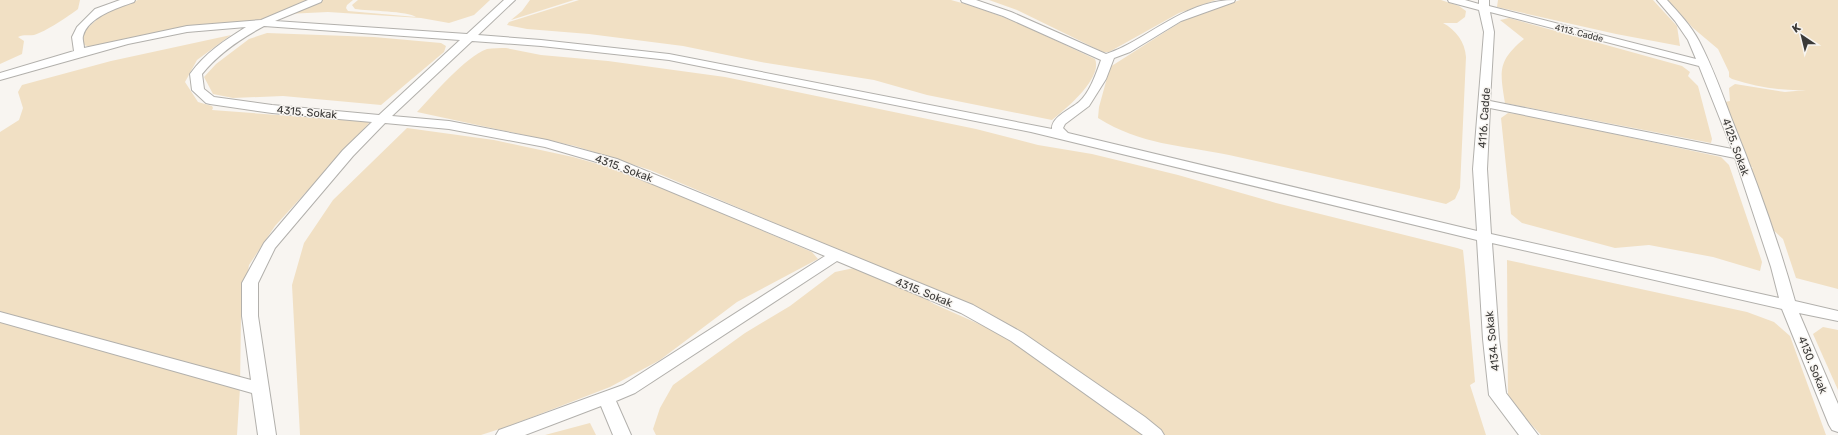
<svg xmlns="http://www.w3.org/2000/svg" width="1838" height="435" viewBox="0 0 1838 435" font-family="Rubik,sans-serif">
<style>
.green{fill:#f1e0c4}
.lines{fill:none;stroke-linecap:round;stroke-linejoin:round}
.minor-casing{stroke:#b2b0ac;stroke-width:2}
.minor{fill:#fff;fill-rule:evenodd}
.labels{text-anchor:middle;stroke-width:3;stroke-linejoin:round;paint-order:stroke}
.far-street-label{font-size:9px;fill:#3b3a38;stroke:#f8f5f1}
.street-label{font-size:11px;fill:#3b3a38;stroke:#f8f5f1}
</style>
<rect width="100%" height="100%" fill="#f8f5f1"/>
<g class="green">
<path d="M0 0H80L78 9C69 16 45 32 34 35 27 36 25 34 18 37L24 41 22 54 0 64Z"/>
<polygon points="138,0 315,0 264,20 227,24 93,48 84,45 80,42 81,34 103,14"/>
<path d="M320 0H353L347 5 346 8 348 11 416 17C408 11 368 11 355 9L352 5 358 0H490L474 15 449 23 421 18 328 12 286 14Z"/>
<polygon points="530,0 574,0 511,20 522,11"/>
<path d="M579 0H951C1002 13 1048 37 1095 59 1103 78 1066 109 1052 120L927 95 874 80 761 62 683 46 589 34 527 29 507 25 509 22Z"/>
<polygon points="989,0 1216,0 1179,13 1109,52 1103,52 1017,10"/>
<path d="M1240 0H1441L1459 6 1466 11 1465 17 1457 23H1443C1456 30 1465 42 1466 57L1460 188 1455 199 1446 204C1374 187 1301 171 1229 155 1181 145 1141 145 1098 118L1099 107 1110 67 1187 18Z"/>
<polygon points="1498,0 1653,0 1677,26 1680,46 1616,34 1497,7"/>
<path d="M1668 0H1838V289L1796 278 1783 239 1772 229 1750 169 1753 168 1750 166 1725 102 1730 101 1729 88 1735 84 1785 92 1806 90C1780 91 1756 87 1732 79L1729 77V72L1718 49 1693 28Z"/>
<path d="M1509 18 1682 66 1690 72 1688 76 1698 86 1712 139 1711 143 1505 103C1500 72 1497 61 1524 39L1500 20Z"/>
<polygon points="267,33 374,37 441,43 446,46 444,52 381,105 283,96 233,98 213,94 204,77 216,64 249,39"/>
<polygon points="231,35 197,60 185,82 198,102 212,106 213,108 212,110 370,122 275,226 249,265 241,315 240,388 237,435 0,435 0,132 19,120 23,108 18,92 22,85 111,61"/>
<path d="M506 48 541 55 608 61 725 77 976 129 1038 145 1092 154 1178 175 1276 203 1457 248 1463 250 1465 269 1475 382 1470 385 1486 435H1162L1041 348 995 317 953 297 906 279 650 170 575 146 417 112C434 94 465 57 487 49 493 48 500 48 506 48Z"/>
<polygon points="1508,113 1526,115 1721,157 1729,165 1762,262 1760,271 1713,257 1649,245 1615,248 1522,223 1511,214 1501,118"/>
<polygon points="407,128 494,140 573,157 626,172 812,252 818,259 737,302 660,360 610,387 509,426 481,435 300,435 292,285 304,243 333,200"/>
<polygon points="1507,260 1747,312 1774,322 1790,336 1826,435 1541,435 1508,399"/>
<polygon points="854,268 918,294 934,304 988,328 1044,359 1148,435 656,435 653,429 660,408 673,385 745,333 790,306 835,272"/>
<polygon points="1823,327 1838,330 1838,390 1813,334"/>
<polygon points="590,423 596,435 545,435"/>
</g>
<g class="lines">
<g class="minor-casing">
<path id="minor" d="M120 0H135L134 2C117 8 88 17 83 36 82 39 84 44 84 48L187 26 261 20 308 0H322L321 2 275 21 467 34 504 0H515L478 35 541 40 669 54 1052 129C1051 117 1071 109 1079 102 1090 92 1096 74 1101 60L1003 16 962 2 961 0H976L1011 12 1106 54C1111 52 1117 50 1123 47 1159 29 1191 0 1235 0L1234 2 1181 21 1130 52 1114 58 1106 79 1089 106 1065 124 1063 128 1068 133 1477 231 1473 169 1484 32 1479 10 1449 2 1448 0H1465L1479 4V0H1489V6L1696 59 1688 40 1675 21 1657 0H1667C1679 13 1691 26 1699 41 1712 66 1722 93 1732 120 1756 179 1778 240 1795 301L1838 311V321L1799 313 1838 404V432L1832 430 1829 425 1782 309 1492 243 1499 339 1506 393 1538 435H1519L1489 395 1483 339 1477 240 1031 132 669 60 541 46 472 41 392 116 449 121 547 140 617 159 973 305 1023 333 1145 417 1161 430 1164 435H1143L1011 341 961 313 837 261 635 393 616 401 631 435H613L601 406 525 435H496L499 430 623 385 825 256 607 165 545 147 449 129 385 123 353 156 275 248 258 283V316L276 435H258L252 393 0 322V312L251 380 242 316V283L264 243 343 150 372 122 272 113 210 104 206 103 192 90 190 74C205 53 225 40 246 27L187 32 128 44 0 80V73L74 51 72 37 77 27 95 9ZM1490 12 1699 66 1732 149 1490 101 1494 32ZM264 26 460 40 379 115 272 105 214 97 204 89 202 74C219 53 240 39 264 26ZM1490 108 1735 158 1771 267 1779 298 1491 234 1487 169Z"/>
</g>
<use href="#minor" class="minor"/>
</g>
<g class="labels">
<g class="far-street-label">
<text transform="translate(1579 33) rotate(14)" y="3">4113. Cadde</text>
</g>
<g class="street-label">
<text transform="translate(307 112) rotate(5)" y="4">4315. Sokak</text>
<text transform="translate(1484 118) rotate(-86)" y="4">4116. Cadde</text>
<text transform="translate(1736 147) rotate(70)" y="4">4125. Sokak</text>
<text transform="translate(624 168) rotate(20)" y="4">4315. Sokak</text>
<text transform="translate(924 292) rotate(22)" y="4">4315. Sokak</text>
<text transform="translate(1492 341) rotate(-96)" y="4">4134. Sokak</text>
<text transform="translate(1813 365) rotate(68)" y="4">4130. Sokak</text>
</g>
</g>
<g transform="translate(1802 36) rotate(325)" stroke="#f8f5f1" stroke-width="3" paint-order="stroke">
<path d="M0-3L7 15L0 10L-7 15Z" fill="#3b3a38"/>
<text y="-6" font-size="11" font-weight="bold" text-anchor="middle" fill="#3b3a38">K</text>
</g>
</svg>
